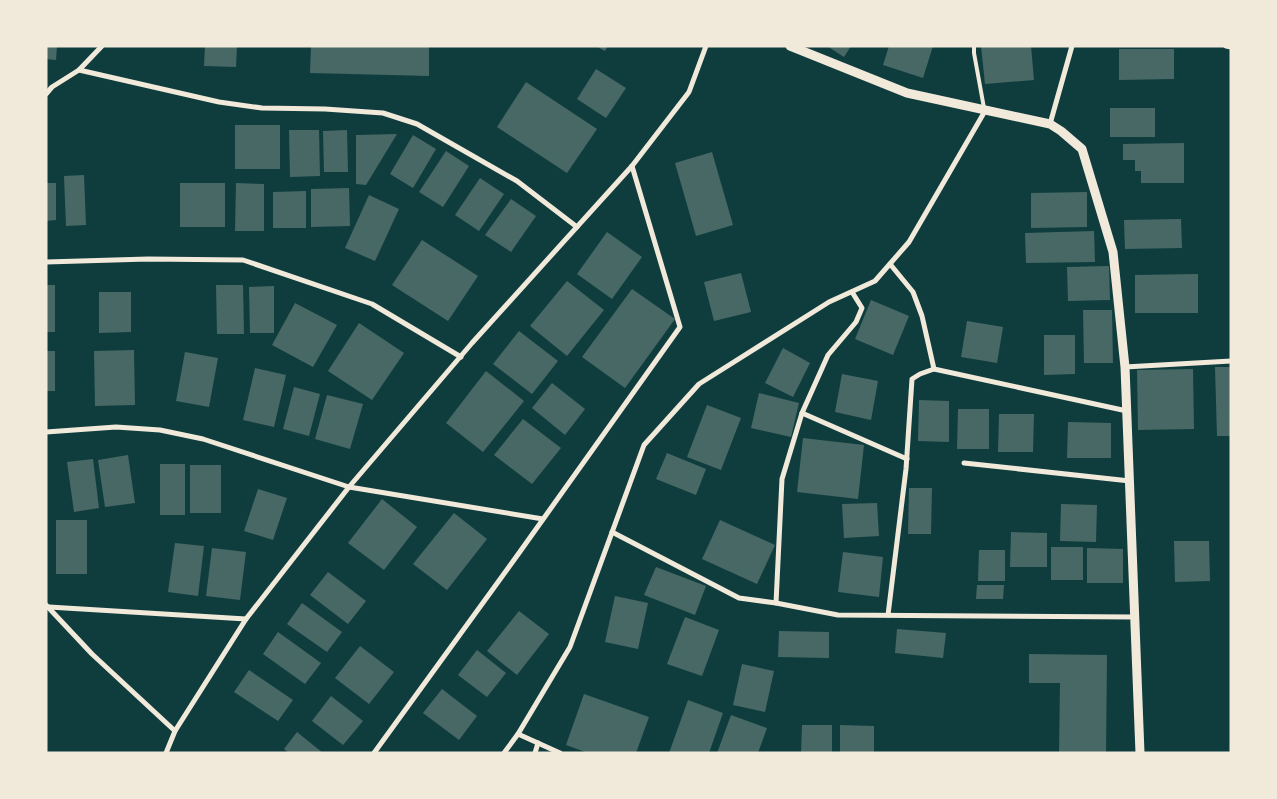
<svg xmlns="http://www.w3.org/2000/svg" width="1277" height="799" viewBox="0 0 1277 799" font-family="'Space Grotesk',sans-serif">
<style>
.building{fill:#486865}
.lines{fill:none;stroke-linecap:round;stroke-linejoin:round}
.service{stroke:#f1e9da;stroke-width:4}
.minor{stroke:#f1e9da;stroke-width:5}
.tertiary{stroke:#f1e9da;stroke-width:9}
</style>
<rect width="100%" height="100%" fill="#0f3d3e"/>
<g class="building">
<polygon points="46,46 57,46 56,60 46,59"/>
<polygon points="205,46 237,46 236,67 204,66"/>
<polygon points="311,46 429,46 429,76 310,73"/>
<polygon points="596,46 608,46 605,51"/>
<polygon points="827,46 851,46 844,57"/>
<polygon points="889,46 933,46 923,78 883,65"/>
<polygon points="981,46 1031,46 1034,80 985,84"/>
<polygon points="1119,49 1174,49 1174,79 1119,80"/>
<polygon points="596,69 626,88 606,118 577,99"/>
<polygon points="526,82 597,129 567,173 497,127"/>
<rect x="1110" y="108" width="45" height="29"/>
<rect x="235" y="125" width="45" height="44"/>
<polygon points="289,130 319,130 320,176 290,177"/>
<polygon points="347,130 348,172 324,172 323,131"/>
<polygon points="397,134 366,185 356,184 356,135"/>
<polygon points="413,135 436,149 413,188 390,174"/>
<polygon points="1184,143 1184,183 1141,183 1141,171 1135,171 1135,160 1123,160 1123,144"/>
<polygon points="446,151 469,166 443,207 419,192"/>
<polygon points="712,152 733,225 696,236 675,163"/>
<polygon points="84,175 86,225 66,226 64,176"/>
<polygon points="480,178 504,194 479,231 455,215"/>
<polygon points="46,183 56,183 56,220 46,221"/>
<rect x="180" y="183" width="45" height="44"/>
<polygon points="236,183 264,184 264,231 235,231"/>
<polygon points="349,188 350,226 311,227 311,189"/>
<polygon points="306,191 306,228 273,228 273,192"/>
<polygon points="1087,192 1087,227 1031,228 1031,193"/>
<polygon points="369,195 399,209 375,261 345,248"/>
<polygon points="511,199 536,216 511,252 485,235"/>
<polygon points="1181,219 1182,248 1125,249 1124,220"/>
<polygon points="1094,231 1095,262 1026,263 1025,233"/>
<polygon points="607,232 642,257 612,299 577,274"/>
<polygon points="422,240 478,276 448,321 392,285"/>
<polygon points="1109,266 1110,300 1068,301 1067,267"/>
<polygon points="741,273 751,312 714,321 704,282"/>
<polygon points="1198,274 1198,313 1135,313 1135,275"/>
<polygon points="567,281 604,310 567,356 530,326"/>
<rect x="46" y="285" width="9" height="47"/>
<polygon points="216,285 243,285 244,334 217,334"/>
<polygon points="274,286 274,333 250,333 249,287"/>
<polygon points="632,289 675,319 625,388 582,357"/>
<polygon points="99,292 131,292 131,332 99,333"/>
<polygon points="871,300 909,316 893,355 855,339"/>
<polygon points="295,303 337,325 313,367 272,345"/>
<polygon points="1083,310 1112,310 1113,363 1084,363"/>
<polygon points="967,321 1003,327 997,363 961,357"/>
<polygon points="359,323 404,353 372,400 328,371"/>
<polygon points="519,331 558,361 532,394 493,364"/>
<polygon points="1044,335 1075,335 1075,374 1044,375"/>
<polygon points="783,348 810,363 793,397 765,383"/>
<polygon points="134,350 135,405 95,406 94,351"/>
<rect x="46" y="351" width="9" height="40"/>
<polygon points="185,352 218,358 209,407 176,401"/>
<polygon points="1215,367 1231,367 1231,436 1217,436"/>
<polygon points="255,368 286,375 274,427 243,420"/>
<polygon points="1193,369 1194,429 1138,430 1137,370"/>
<polygon points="486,371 524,401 483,452 446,423"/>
<polygon points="842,374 878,381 871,420 835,412"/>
<polygon points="552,383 585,409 565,435 532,408"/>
<polygon points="294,387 320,394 309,436 283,429"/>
<polygon points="759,393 799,403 791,437 751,428"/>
<polygon points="327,395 363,404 350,449 315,439"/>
<polygon points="919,400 949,401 949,442 918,441"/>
<polygon points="707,405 741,418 721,470 687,457"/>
<polygon points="958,409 989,409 989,449 957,449"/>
<polygon points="999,414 1034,414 1033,452 998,452"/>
<polygon points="523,419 561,448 532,484 494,455"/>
<polygon points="1068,422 1111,423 1111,458 1067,458"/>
<polygon points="803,438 864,445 858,499 797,492"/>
<polygon points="667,453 706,469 696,495 656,479"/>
<polygon points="128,455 135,503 105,507 98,460"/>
<polygon points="93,459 99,508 74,512 67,462"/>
<rect x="160" y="464" width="25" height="51"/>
<rect x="190" y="465" width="31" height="48"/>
<polygon points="909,488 932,488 931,534 908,534"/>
<polygon points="258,489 287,498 273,540 244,531"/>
<polygon points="382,499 417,527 384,570 348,543"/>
<polygon points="877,503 879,536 844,538 842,504"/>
<polygon points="1061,504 1097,505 1096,542 1060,541"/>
<polygon points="454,513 487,539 447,590 413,564"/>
<rect x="56" y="520" width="31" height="54"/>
<polygon points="720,520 775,545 757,584 702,559"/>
<polygon points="1011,532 1047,533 1047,567 1010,567"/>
<polygon points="1174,541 1209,541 1210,581 1175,582"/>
<polygon points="175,543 204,546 198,596 168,592"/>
<rect x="1051" y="547" width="32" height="33"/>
<polygon points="212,548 246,552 240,600 206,596"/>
<polygon points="1087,548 1123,549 1123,583 1087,583"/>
<polygon points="979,550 1005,550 1005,581 978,581"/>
<polygon points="843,552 883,557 879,597 838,592"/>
<polygon points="656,567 706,586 695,615 644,595"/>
<polygon points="328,572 366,601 348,624 310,595"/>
<polygon points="977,585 1004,585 1003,599 976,599"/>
<polygon points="615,596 648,603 638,649 605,642"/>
<polygon points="302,603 342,632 327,652 287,624"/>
<polygon points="519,611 549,634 517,675 487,651"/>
<polygon points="685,617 719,630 702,676 667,664"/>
<polygon points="897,629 946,633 943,658 895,653"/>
<polygon points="779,631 829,632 829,658 778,657"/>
<polygon points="278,632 321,663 305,684 263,654"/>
<polygon points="360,646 394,672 369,704 335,678"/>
<polygon points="477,650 506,673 487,697 458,675"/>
<polygon points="1029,654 1107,655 1106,753 1059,753 1060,683 1029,683"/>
<polygon points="742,664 774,671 765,712 733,705"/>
<polygon points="249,670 293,700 278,721 234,692"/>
<polygon points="442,689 477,716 459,740 423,713"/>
<polygon points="584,694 649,717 636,753 588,753 566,745"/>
<polygon points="331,696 363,721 343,745 312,721"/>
<polygon points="688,700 723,713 709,753 669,753"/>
<polygon points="731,715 767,728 758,753 717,753"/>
<polygon points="802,725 832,725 832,753 801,753"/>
<polygon points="840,725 874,726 874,753 840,753"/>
<polygon points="297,732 323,753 289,753 284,749"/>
</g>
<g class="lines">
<polyline class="service" points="974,46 974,53 984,108"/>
<g class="minor">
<polyline points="1226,46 1231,47"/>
<polyline points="79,70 219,102 262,108 325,109 383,113 417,124 517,181 577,227"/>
<polyline points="46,94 52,87 79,70 102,46"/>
<polyline points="1050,124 1072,46"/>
<polyline points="46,262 148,259 243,260 372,304 461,357"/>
<polyline points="890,264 913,292 922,316 934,369 1127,411"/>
<polyline points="1125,367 1231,361"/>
<polyline points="802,413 907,459"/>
<polyline points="46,432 116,427 160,430 203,439 349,487 543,519"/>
<polyline points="964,463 1130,481"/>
<polyline points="612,532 739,598 776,603 838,615 1135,617"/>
<polyline points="776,603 782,479 802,413 828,355 856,322 862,308 852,292"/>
<polyline points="46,605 92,654 175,731"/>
<polyline points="49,607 246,619"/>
<polyline points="888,615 906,469 912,379 920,374 934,369"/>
<polyline points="518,734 560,753"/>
<polyline points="166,753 175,731 246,619 349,487 472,343 632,166 689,92 706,46"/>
<polyline points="374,753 519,553 680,327 632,166"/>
<polyline points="504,753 518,734 570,647 644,445 699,384 829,302 875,281 909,242 985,111"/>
<polyline points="535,753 538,743"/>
</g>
<polyline class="tertiary" points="790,46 907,93 1050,124 1061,131 1082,149 1113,252 1125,367 1140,753"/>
</g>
<rect width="1277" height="799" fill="none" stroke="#f1e9da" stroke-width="95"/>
</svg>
